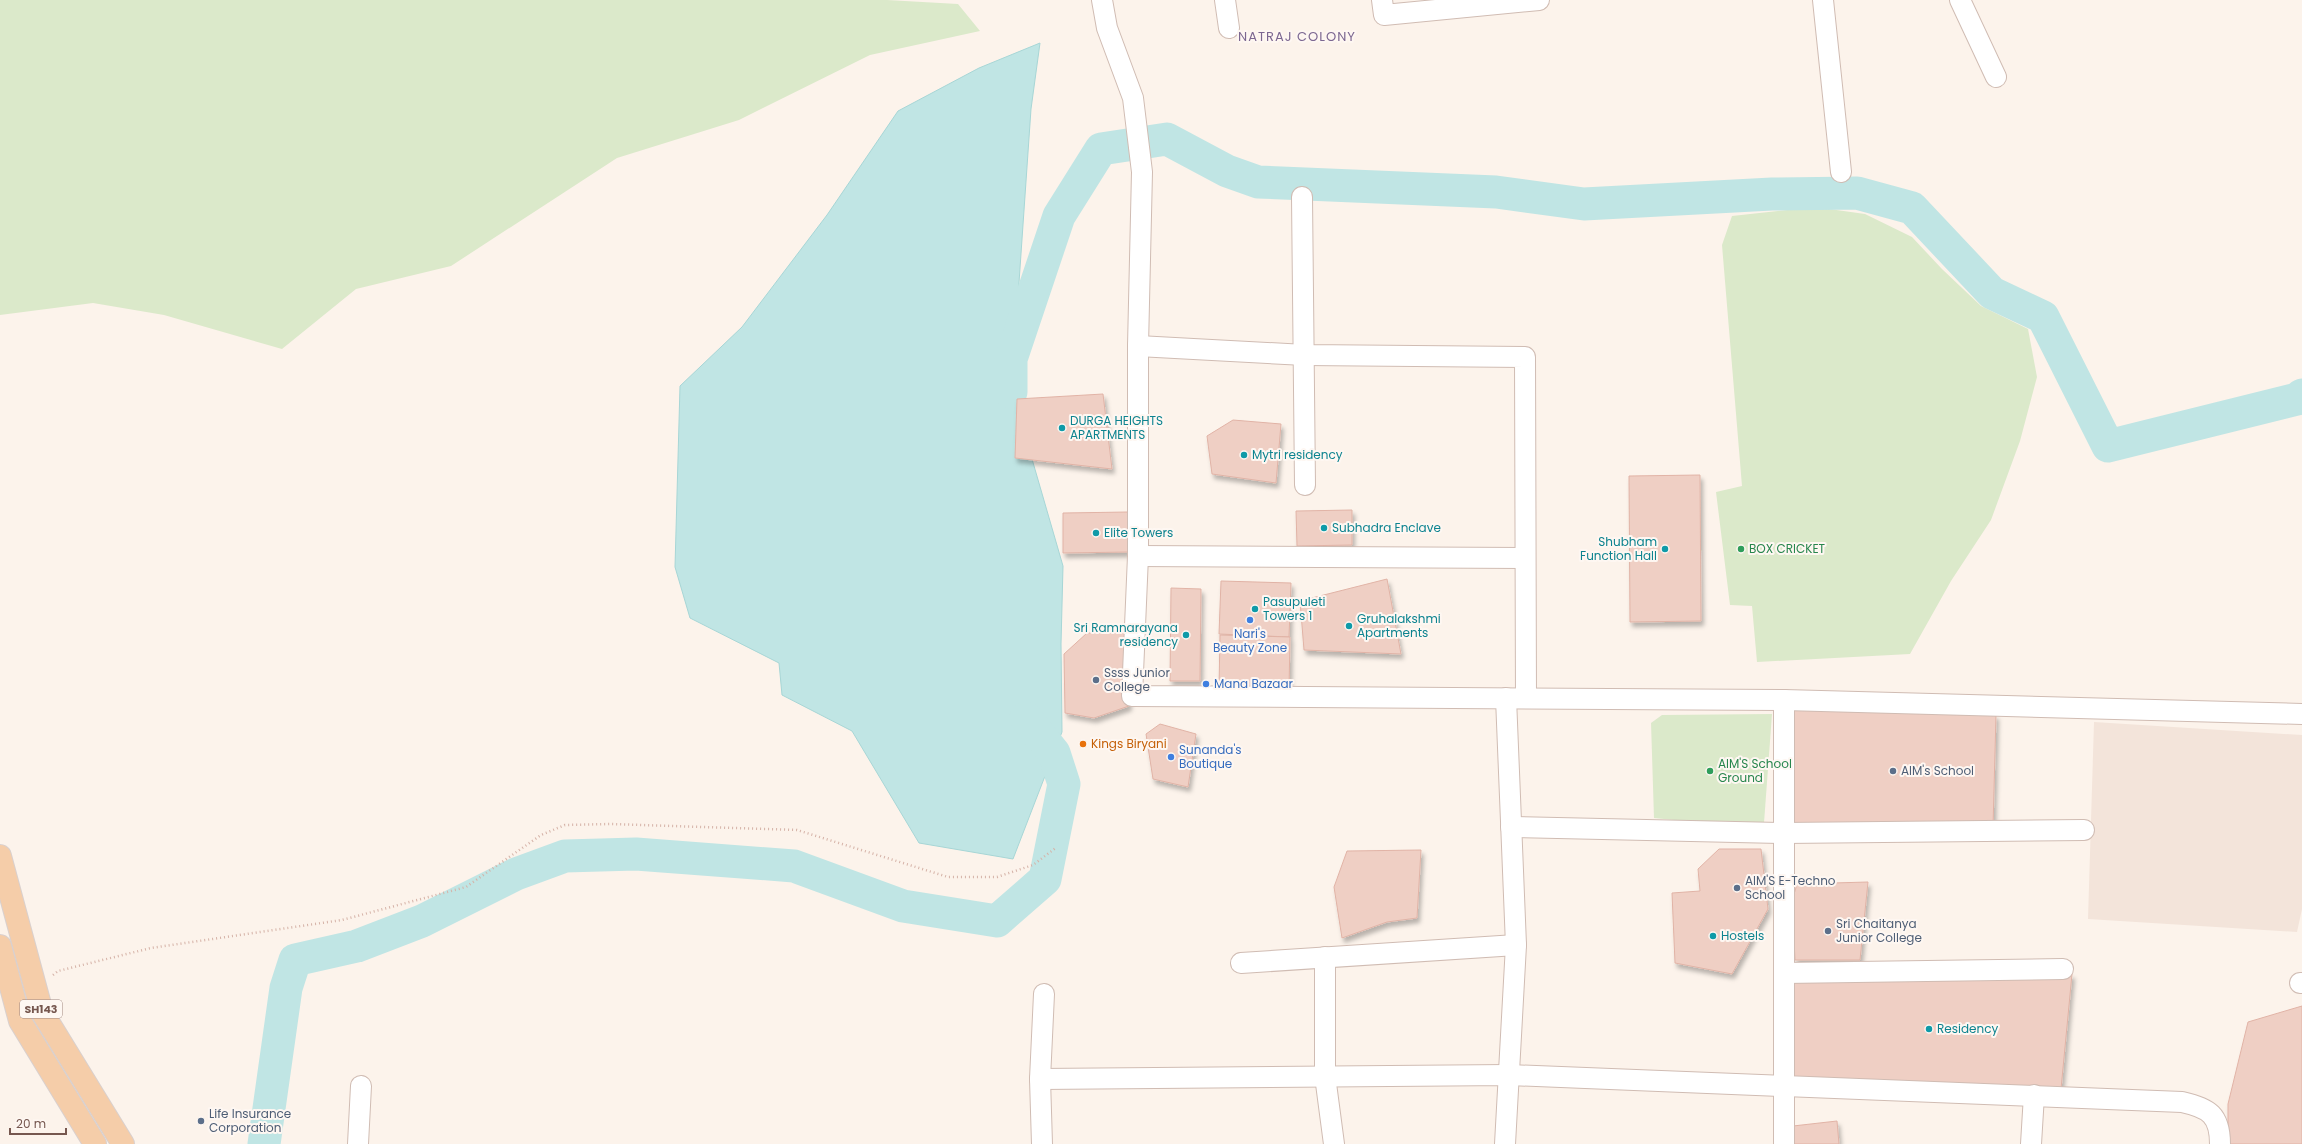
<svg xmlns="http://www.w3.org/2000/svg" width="2302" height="1144" viewBox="0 0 2302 1144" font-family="Poppins,sans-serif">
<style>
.residential{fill:#f3e4da}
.green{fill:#dbe9ca}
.water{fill:#c0e5e4;stroke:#a7d6d6}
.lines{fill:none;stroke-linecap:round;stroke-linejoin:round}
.river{stroke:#c0e5e4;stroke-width:33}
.building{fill:#efcfc4;stroke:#e1b3a6;filter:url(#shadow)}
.minor-casing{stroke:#d0bcb3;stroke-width:22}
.major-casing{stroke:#d9d0ce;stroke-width:24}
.path{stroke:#d5b2a7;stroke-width:2.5;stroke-dasharray:1 3;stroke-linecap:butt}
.minor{stroke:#fff;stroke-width:20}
.major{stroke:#f5cda9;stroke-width:22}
.culture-dot{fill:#0f9aa8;stroke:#fef7f2;stroke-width:1.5}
.leisure-dot{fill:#2e9e5b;stroke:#fef7f2;stroke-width:1.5}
.shop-dot{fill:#3f7fe0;stroke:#fef7f2;stroke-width:1.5}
.service-dot{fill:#5c6f8a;stroke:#fef7f2;stroke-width:1.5}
.food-dot{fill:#e8710a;stroke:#fef7f2;stroke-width:1.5}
.labels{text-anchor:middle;stroke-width:4;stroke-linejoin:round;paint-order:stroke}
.shield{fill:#fef7f2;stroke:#9f8780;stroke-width:1}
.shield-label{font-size:11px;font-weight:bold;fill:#76574f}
.culture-label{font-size:12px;fill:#0d838f;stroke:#fef7f2;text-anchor:start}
.leisure-label{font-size:12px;fill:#27864d;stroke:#fef7f2;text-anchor:start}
.shop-label{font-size:12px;fill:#366cbe;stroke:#fef7f2;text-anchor:start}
.service-label{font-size:12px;fill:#4e5e75;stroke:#fef7f2;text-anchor:start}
.food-label{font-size:12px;fill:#c56008;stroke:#fef7f2;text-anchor:start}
.neighbourhood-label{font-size:13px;letter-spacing:1px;fill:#7c6791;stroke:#fef7f2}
</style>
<defs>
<filter id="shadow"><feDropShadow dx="2.5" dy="4.5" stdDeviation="2" flood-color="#0004"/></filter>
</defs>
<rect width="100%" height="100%" fill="#fcf3eb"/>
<polygon class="residential" points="2094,722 2302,735 2302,909 2297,932 2088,919"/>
<g class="green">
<polygon points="0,0 887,0 958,4 980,31 870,55 739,120 617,158 451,266 356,289 282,349 164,315 93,303 0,315"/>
<polygon points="1815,207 1865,214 1912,237 1942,269 1981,306 2028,329 2037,377 2020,441 1991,520 1951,581 1910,654 1757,662 1752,606 1730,605 1716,492 1742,486 1722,245 1732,216"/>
<polygon points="1772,714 1764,823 1704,823 1654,818 1651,723 1662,715"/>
</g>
<polygon class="water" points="1040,43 1031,109 1014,355 1032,459 1063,566 1061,644 1062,732 1013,859 919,843 852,731 782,695 779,663 690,618 675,567 680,386 742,327 827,215 898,111 979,68"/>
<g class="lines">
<g class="river">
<polyline points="1011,392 1011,359 1059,216 1101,149 1167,139 1227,171 1258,182 1496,192 1584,204 1772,194 1857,193 1912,208 1992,293 2043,317 2108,446 2297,399 2302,395"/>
<polyline points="264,1144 286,988 295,960 357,946 422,921 516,874 565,856 636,854 794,866 903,906 997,921 1045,879 1064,784 1054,753 1026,718"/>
</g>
</g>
<g class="building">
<polygon points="1103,394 1112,469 1015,458 1017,399"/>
<polygon points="1233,420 1281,424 1276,483 1212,474 1207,436"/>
<polygon points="1700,475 1701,621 1630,622 1629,476"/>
<polygon points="1352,510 1352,545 1297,546 1296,511"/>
<polygon points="1128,512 1129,552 1063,553 1063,513"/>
<polygon points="1387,579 1401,654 1304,650 1300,601"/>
<polygon points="1221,581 1291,583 1289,637 1219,634"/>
<polygon points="1171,588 1201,589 1200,681 1170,681"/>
<polygon points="1087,633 1126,633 1129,706 1094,718 1065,713 1064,654"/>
<polygon points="1220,635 1290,637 1289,690 1219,688"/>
<polygon points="1790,709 1996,715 1993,827 1792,827"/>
<polygon points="1160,724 1196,734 1188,787 1153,779 1146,734"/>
<polygon points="1719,849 1761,849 1768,909 1732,974 1675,963 1672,893 1700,891 1698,869"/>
<polygon points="1421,850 1417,918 1387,922 1342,938 1334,887 1347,851"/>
<polygon points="1868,882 1860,960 1795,960 1792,901 1797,884"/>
<polygon points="2072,974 2061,1089 1792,1079 1790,979"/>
<polygon points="2302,1006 2302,1144 2228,1144 2228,1104 2248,1022"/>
<polygon points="1837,1121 1839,1144 1792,1144 1793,1126"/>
</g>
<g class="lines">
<g class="minor-casing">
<g id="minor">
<polyline points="1102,0 1107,28 1133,98 1142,172 1138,346 1138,556 1132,696 1784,700 2302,714"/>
<polyline points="1225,0 1229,28"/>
<polyline points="1382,0 1384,15 1539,0"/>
<polyline points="1823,0 1841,172"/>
<polyline points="1960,0 1996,77"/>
<polyline points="1302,197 1305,485"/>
<polyline points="1138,346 1305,355 1525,357 1526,698"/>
<polyline points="1138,556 1525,558"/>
<polyline points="1511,827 1784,833 2084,830"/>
<polyline points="1325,957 1325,1076 1334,1144"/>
<polyline points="1241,963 1516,945"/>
<polyline points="1784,973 2063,969"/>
<polyline points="2300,983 2302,983"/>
<path d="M1040 1079 1509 1075 2182 1102C2209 1108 2220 1115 2220 1144"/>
<polyline points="358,1144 361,1086"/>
<polyline points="1042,1144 1040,1079 1044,994"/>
<polyline points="1505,1144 1516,945 1506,698"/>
<polyline points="1784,1144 1784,700"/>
<polyline points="2031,1144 2034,1095"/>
</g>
</g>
<g class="major-casing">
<g id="major">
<polyline points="0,856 42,1012 123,1144"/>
<polyline points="0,946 20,1021 95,1144"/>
</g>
</g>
<polyline class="path" points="53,975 58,971 151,948 342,920 466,887 541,835 565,825 610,824 797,830 948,877 997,877 1033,865 1057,847"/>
<use href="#minor" class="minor"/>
<use href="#major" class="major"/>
</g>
<g class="culture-dot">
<circle cx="1062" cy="428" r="4"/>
<circle cx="1244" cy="455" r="4"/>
<circle cx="1324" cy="528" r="4"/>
<circle cx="1096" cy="533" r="4"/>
<circle cx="1665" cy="549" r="4"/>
<circle cx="1255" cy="609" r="4"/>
<circle cx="1349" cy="626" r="4"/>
<circle cx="1186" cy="635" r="4"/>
<circle cx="1713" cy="936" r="4"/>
<circle cx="1929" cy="1029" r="4"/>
</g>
<g class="leisure-dot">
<circle cx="1741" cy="549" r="4"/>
<circle cx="1710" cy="771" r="4"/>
</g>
<g class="shop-dot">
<circle cx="1250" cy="620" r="4"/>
<circle cx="1206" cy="684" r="4"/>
<circle cx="1171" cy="757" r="4"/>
</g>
<g class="service-dot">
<circle cx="1096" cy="680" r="4"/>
<circle cx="1893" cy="771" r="4"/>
<circle cx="1737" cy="888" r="4"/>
<circle cx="1828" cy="931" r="4"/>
<circle cx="201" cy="1121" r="4"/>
</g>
<circle class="food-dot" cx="1083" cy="744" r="4"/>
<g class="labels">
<rect class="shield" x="20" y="1000" width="42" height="18" rx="3"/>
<g class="shield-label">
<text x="41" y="1013">SH143</text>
</g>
<g class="culture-label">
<text x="1070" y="425">DURGA HEIGHTS<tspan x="1070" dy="14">APARTMENTS</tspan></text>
<text x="1252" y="459">Mytri residency</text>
<text x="1332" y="532">Subhadra Enclave</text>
<text x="1104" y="537">Elite Towers</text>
<text x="1657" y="546" text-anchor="end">Shubham<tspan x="1657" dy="14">Function Hall</tspan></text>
<text x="1263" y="606">Pasupuleti<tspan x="1263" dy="14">Towers 1</tspan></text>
<text x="1357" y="623">Gruhalakshmi<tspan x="1357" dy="14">Apartments</tspan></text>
<text x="1178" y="632" text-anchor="end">Sri Ramnarayana<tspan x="1178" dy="14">residency</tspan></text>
<text x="1721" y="940">Hostels</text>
<text x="1937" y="1033">Residency</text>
</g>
<g class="leisure-label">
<text x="1749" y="553">BOX CRICKET</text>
<text x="1718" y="768">AIM'S School<tspan x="1718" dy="14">Ground</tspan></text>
</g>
<g class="shop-label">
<text x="1250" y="638" text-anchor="middle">Nari's<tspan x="1250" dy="14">Beauty Zone</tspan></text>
<text x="1214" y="688">Mana Bazaar</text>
<text x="1179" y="754">Sunanda's<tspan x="1179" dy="14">Boutique</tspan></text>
</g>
<g class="service-label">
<text x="1104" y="677">Ssss Junior<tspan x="1104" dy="14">College</tspan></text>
<text x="1901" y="775">AIM's School</text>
<text x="1745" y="885">AIM'S E-Techno<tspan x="1745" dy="14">School</tspan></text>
<text x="1836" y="928">Sri Chaitanya<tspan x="1836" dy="14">Junior College</tspan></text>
<text x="209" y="1118">Life Insurance<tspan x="209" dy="14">Corporation</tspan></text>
</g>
<g class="food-label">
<text x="1091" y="748">Kings Biryani</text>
</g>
<g class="neighbourhood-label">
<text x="1297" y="41">NATRAJ COLONY</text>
</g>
</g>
<path d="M10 1128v6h56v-6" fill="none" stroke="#76574f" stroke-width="2"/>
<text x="16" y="1128" font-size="12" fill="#76574f" stroke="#fef7f2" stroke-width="3" paint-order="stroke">20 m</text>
</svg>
